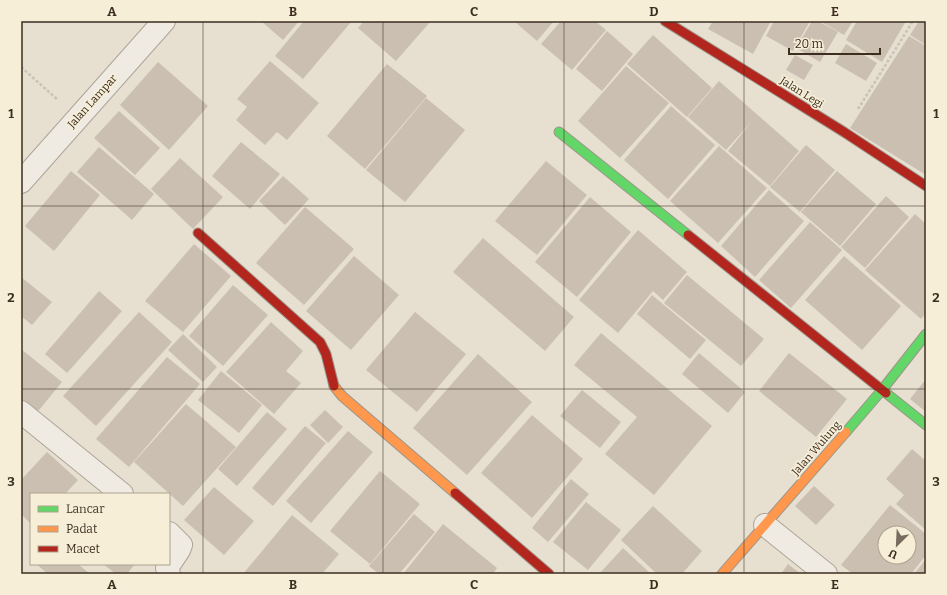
<svg xmlns="http://www.w3.org/2000/svg" width="947" height="595" viewBox="0 0 947 595" font-family="Bitter,serif">
<style>
.building{fill:#cbbfb2;fill-rule:evenodd}
.lines{fill:none;stroke-linecap:round;stroke-linejoin:round}
.street-casing{stroke:#ada599;stroke-width:24}
.fast-casing{stroke:#9c958a;stroke-width:11}
.slow-casing{stroke:#9c958a;stroke-width:11}
.jam-casing{stroke:#9c958a;stroke-width:11}
.path{stroke:#c8c2b9;stroke-width:2.5;stroke-dasharray:3 2;stroke-linecap:butt}
.street{stroke:#efebe3;stroke-width:22}
.fast{stroke:#63d668;stroke-width:9}
.slow{stroke:#ff974d;stroke-width:9}
.jam{stroke:#b3261e;stroke-width:9}
.grid{fill:none;stroke:#3d2e20;stroke-width:1;stroke-opacity:0.55}
.labels{text-anchor:middle;stroke-width:3.5;stroke-linejoin:round;paint-order:stroke}
.street-label{font-size:11px;fill:#3d2e20;stroke:#f7eed8}
.neatline{fill:none;stroke:#3d2e20;stroke-width:1.5}
.grid-label{font-size:13px;text-anchor:middle;font-weight:bold;fill:#3d2e20}
</style>
<rect width="100%" height="100%" fill="#e7e0d1"/>
<g class="building">
<polygon points="261,21 299,21 283,40"/>
<polygon points="304,21 351,22 303,79 275,56"/>
<polygon points="364,21 431,21 396,61 358,28"/>
<polygon points="514,21 554,21 537,41"/>
<polygon points="561,21 595,21 606,30 572,70 541,44"/>
<polygon points="713,21 771,21 753,54 708,29"/>
<polygon points="774,21 810,21 793,51 766,36"/>
<polygon points="812,21 818,21 838,32 820,62 796,48"/>
<polygon points="820,21 853,21 844,35"/>
<polygon points="857,21 906,21 882,62 846,40"/>
<polygon points="919,21 926,21 926,45 910,35"/>
<polygon points="607,31 633,54 602,91 576,69"/>
<polygon points="653,35 712,88 687,117 627,64"/>
<polygon points="909,36 926,46 926,175 850,128"/>
<polygon points="846,44 877,63 866,81 835,63"/>
<polygon points="795,55 813,65 804,80 786,70"/>
<polygon points="270,61 319,103 287,140 277,132 265,145 236,120 247,107 237,99"/>
<polygon points="158,62 208,106 169,150 120,105"/>
<polygon points="387,64 427,96 365,169 327,136"/>
<polygon points="626,66 669,103 620,158 578,121"/>
<polygon points="719,81 799,151 770,186 728,151 752,121 726,150 688,117"/>
<polygon points="426,98 465,130 405,202 366,170"/>
<polygon points="671,106 715,145 668,199 624,160"/>
<polygon points="119,111 160,148 135,175 94,138"/>
<polygon points="241,142 280,174 250,209 212,176"/>
<polygon points="806,145 835,170 800,212 770,187"/>
<polygon points="719,146 767,188 718,243 670,201"/>
<polygon points="99,147 154,194 132,220 77,172"/>
<polygon points="180,158 223,197 193,229 151,189"/>
<polygon points="546,161 587,195 537,255 495,221"/>
<polygon points="71,171 100,195 54,251 25,226"/>
<polygon points="837,171 876,204 840,246 801,212"/>
<polygon points="283,176 309,199 285,225 259,201"/>
<polygon points="769,190 804,221 755,277 721,246"/>
<polygon points="886,196 909,217 865,268 841,247"/>
<polygon points="590,197 631,232 577,297 535,262"/>
<polygon points="305,207 354,249 304,305 256,263"/>
<polygon points="915,214 926,224 926,313 921,319 865,270"/>
<polygon points="810,222 842,250 791,308 759,280"/>
<polygon points="638,230 687,272 663,300 653,291 618,333 579,300"/>
<polygon points="483,238 574,317 545,351 453,272"/>
<polygon points="194,244 231,276 183,332 145,301"/>
<polygon points="354,256 399,295 351,350 306,311"/>
<polygon points="844,256 901,306 862,350 805,300"/>
<polygon points="687,275 764,339 741,366 664,303"/>
<polygon points="21,277 52,302 32,325 21,316"/>
<polygon points="233,285 268,315 223,366 189,336"/>
<polygon points="99,291 122,311 67,373 45,354"/>
<polygon points="652,295 706,340 690,359 637,314"/>
<polygon points="139,312 172,342 96,426 63,396"/>
<polygon points="415,312 466,354 417,412 366,370"/>
<polygon points="271,322 303,351 286,371 301,383 274,414 226,372"/>
<polygon points="601,333 712,426 654,495 605,454 637,417 574,365"/>
<polygon points="183,334 217,367 203,382 168,350"/>
<polygon points="21,349 62,382 35,415 21,404"/>
<polygon points="699,353 745,392 728,413 682,374"/>
<polygon points="789,353 847,399 816,437 759,391"/>
<polygon points="478,354 532,402 467,475 413,428"/>
<polygon points="167,357 200,384 129,467 96,439"/>
<polygon points="221,371 262,405 239,433 198,400"/>
<polygon points="926,379 926,412 910,399"/>
<polygon points="582,390 621,422 600,448 560,416"/>
<polygon points="186,404 236,447 183,506 134,462"/>
<polygon points="325,410 343,427 328,443 310,425"/>
<polygon points="267,412 287,429 237,486 218,469"/>
<polygon points="532,415 583,459 532,518 481,473"/>
<polygon points="305,426 326,443 273,506 252,488"/>
<polygon points="348,431 373,452 311,523 286,501"/>
<polygon points="912,449 926,461 926,530 896,504 904,495 886,479"/>
<polygon points="47,452 78,480 65,494 31,494 31,524 21,514 21,480"/>
<polygon points="380,471 420,504 370,564 330,531"/>
<polygon points="571,479 589,494 548,542 532,528"/>
<polygon points="814,486 835,505 816,525 795,506"/>
<polygon points="214,487 254,521 224,555 184,520"/>
<polygon points="586,502 621,530 588,570 553,542"/>
<path d="M890 505 926 534V555L911 574H853L841 565ZM885 533H909V557H885Z"/>
<polygon points="653,506 702,551 682,574 657,574 621,540"/>
<polygon points="414,514 435,532 399,574 379,574 369,566"/>
<polygon points="292,515 339,554 322,574 243,574"/>
<polygon points="443,524 497,568 493,574 403,574"/>
<polygon points="623,548 651,574 599,574"/>
<polygon points="926,559 926,574 914,574"/>
<polygon points="36,564 78,564 90,574 48,574"/>
<polygon points="103,564 135,564 127,574 116,574"/>
<polygon points="788,564 801,574 781,574"/>
</g>
<g class="lines">
<g class="street-casing">
<g id="street">
<polyline points="21,182 164,21"/>
<polyline points="21,412 122,494"/>
<polyline points="765,525 826,574"/>
<polyline points="169,574 167,568 179,550 181,545 169,533"/>
</g>
</g>
<g class="fast-casing">
<g id="fast">
<polyline points="559,132 688,235"/>
<polyline points="886,393 926,425"/>
<polyline points="846,432 882,390 926,334"/>
</g>
</g>
<g class="slow-casing">
<g id="slow">
<polyline points="334,386 342,396 455,493"/>
<polyline points="722,574 846,432"/>
</g>
</g>
<g class="jam-casing">
<g id="jam">
<polyline points="665,21 844,132 926,186"/>
<polyline points="198,233 320,342 326,354 334,386"/>
<polyline points="688,235 886,393"/>
<polyline points="455,493 549,574"/>
</g>
</g>
<g class="path">
<polyline points="21,67 58,100"/>
<polyline points="858,109 913,21"/>
</g>
<use href="#street" class="street"/>
<use href="#fast" class="fast"/>
<use href="#slow" class="slow"/>
<use href="#jam" class="jam"/>
</g>
<path class="grid" d="M203 21V574M383 21V574M564 21V574M744 21V574M21 206H926M21 389H926"/>
<g class="labels">
<g class="street-label">
<text transform="translate(802 92) rotate(32)" y="4">Jalan Legi</text>
<text transform="translate(92 101) rotate(-48)" y="4">Jalan Lampar</text>
<text transform="translate(816 448) rotate(-49)" y="4">Jalan Wulung</text>
</g>
</g>
<rect width="947" height="595" fill="none" stroke="#f7eed8" stroke-width="44"/>
<rect x="30" y="493" width="140" height="72" fill="#f7eed8" stroke="#ada18e"/>
<rect x="38" y="506" width="20" height="6" fill="#63d668" stroke="#ada18e"/>
<text x="66" y="513" font-size="12" fill="#3d2e20">Lancar</text>
<rect x="38" y="526" width="20" height="6" fill="#ff974d" stroke="#ada18e"/>
<text x="66" y="533" font-size="12" fill="#3d2e20">Padat</text>
<rect x="38" y="546" width="20" height="6" fill="#b3261e" stroke="#ada18e"/>
<text x="66" y="553" font-size="12" fill="#3d2e20">Macet</text>
<g transform="translate(897 545) rotate(204)"><circle r="19" fill="#f7eed8" stroke="#ada18e"/>
<path d="M0-3L7 15L0 10L-7 15Z" fill="#786c5e"/>
<text y="-6" font-size="11" font-weight="bold" text-anchor="middle" fill="#3d2e20">U</text>
</g>
<path d="M789 48v6h91v-6" fill="none" stroke="#3d2e20" stroke-width="2"/>
<text x="795" y="48" font-size="12" fill="#3d2e20" stroke="#f7eed8" stroke-width="3" paint-order="stroke">20 m</text>
<rect x="22" y="22" width="903" height="551" class="neatline"/>
<g class="grid-label">
<text x="112" y="16">A</text>
<text x="293" y="16">B</text>
<text x="474" y="16">C</text>
<text x="654" y="16">D</text>
<text x="835" y="16">E</text>
<text x="11" y="118">1</text>
<text x="936" y="118">1</text>
<text x="11" y="302">2</text>
<text x="936" y="302">2</text>
<text x="11" y="486">3</text>
<text x="936" y="486">3</text>
<text x="112" y="589">A</text>
<text x="293" y="589">B</text>
<text x="474" y="589">C</text>
<text x="654" y="589">D</text>
<text x="835" y="589">E</text>
</g>
</svg>
